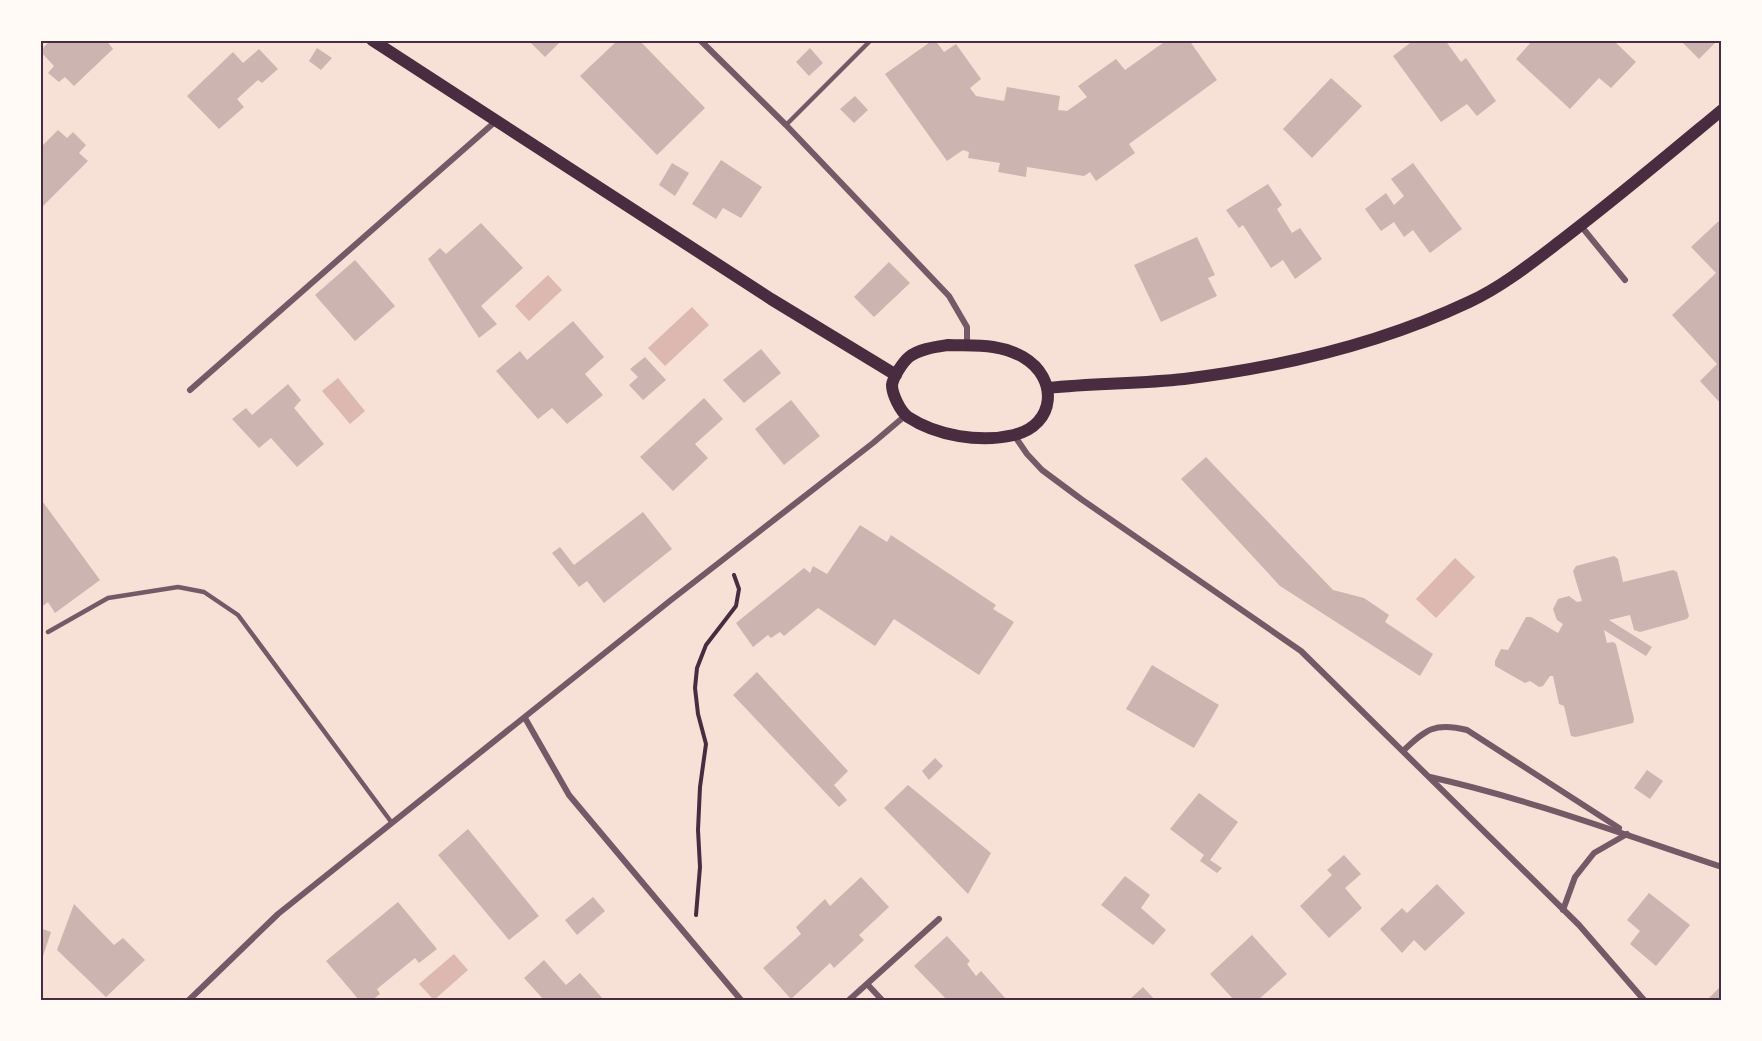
<svg xmlns="http://www.w3.org/2000/svg" width="1762" height="1041" viewBox="0 0 1762 1041" font-family="Figtree,sans-serif">
<style>
.water{fill:#dcb8b0}
.building{fill:#ccb4b1}
.lines{fill:none;stroke-linecap:round;stroke-linejoin:round}
.path{stroke:#4a2c40;stroke-width:4}
.service{stroke:#755966;stroke-width:4.5}
.minor{stroke:#755966;stroke-width:6}
.secondary{stroke:#4a2c40;stroke-width:12}
.neatline{fill:none;stroke:#4a2c40;stroke-width:2}
</style>
<rect width="100%" height="100%" fill="#f7e1d7"/>
<g class="water">
<polygon points="548,275 562,290 529,321 515,306"/>
<polygon points="692,307 709,325 665,366 648,348"/>
<polygon points="338,378 365,411 350,424 322,391"/>
<polygon points="1455,558 1475,577 1436,618 1416,599"/>
<polygon points="454,954 468,970 434,1000 419,984"/>
</g>
<g class="building">
<polygon points="51,40 106,40 113,49 74,86 65,77 59,82 48,73 54,66 40,51"/>
<polygon points="528,40 562,40 545,57"/>
<polygon points="618,40 639,40 705,108 657,155 580,76"/>
<polygon points="933,40 935,40 944,52 956,44 981,79 970,88 976,96 1004,101 1007,87 1060,96 1058,110 1067,111 1087,97 1078,86 1116,59 1125,70 1167,40 1189,40 1217,80 1129,144 1135,153 1096,181 1090,172 1084,176 1027,167 1026,177 998,172 1000,163 968,158 969,152 963,150 947,161 885,74"/>
<polygon points="1414,40 1445,40 1461,62 1466,58 1496,101 1477,116 1467,104 1441,122 1393,56"/>
<polygon points="1533,40 1613,40 1636,62 1611,88 1599,78 1570,109 1516,59"/>
<polygon points="1680,40 1718,40 1699,59"/>
<polygon points="317,48 332,58 321,70 309,61"/>
<polygon points="810,48 823,63 809,76 796,62"/>
<polygon points="259,49 278,69 262,83 258,80 237,99 244,107 219,129 187,96 233,52 243,63"/>
<polygon points="1331,78 1362,106 1312,158 1283,129"/>
<polygon points="855,96 868,110 854,123 840,109"/>
<polygon points="58,130 67,138 73,132 86,145 79,153 88,161 40,209 40,148"/>
<polygon points="721,160 762,187 741,218 723,208 716,219 692,204"/>
<polygon points="672,163 689,173 675,196 659,185"/>
<polygon points="1413,163 1462,229 1430,253 1413,230 1404,237 1394,222 1381,231 1365,209 1386,193 1394,205 1404,196 1391,179"/>
<polygon points="1268,184 1282,205 1277,209 1292,233 1300,228 1322,259 1295,279 1283,260 1271,268 1243,225 1239,228 1226,210"/>
<polygon points="1722,218 1722,405 1700,381 1717,364 1672,315 1716,273 1691,247"/>
<polygon points="481,223 523,268 481,306 497,324 479,338 428,259 440,248 446,254"/>
<polygon points="1197,237 1215,275 1208,278 1217,296 1161,322 1134,265"/>
<polygon points="355,260 395,306 355,341 315,295"/>
<polygon points="889,262 910,283 874,317 854,297"/>
<polygon points="573,321 604,357 585,374 603,395 567,424 552,408 538,419 496,371 520,351 527,360"/>
<polygon points="761,349 781,373 744,403 723,380"/>
<polygon points="645,357 666,380 643,400 629,385 638,377 630,369"/>
<polygon points="288,384 301,400 294,408 324,444 297,467 271,438 259,448 232,419 246,408 252,415"/>
<polygon points="704,398 723,419 695,444 708,458 673,491 640,457"/>
<polygon points="791,400 820,436 784,465 755,429"/>
<polygon points="1206,457 1333,590 1364,598 1389,615 1385,622 1433,654 1420,676 1280,586 1181,479"/>
<polygon points="40,498 100,580 55,613 48,602 40,608"/>
<polygon points="643,512 672,549 604,603 587,581 579,587 552,553 560,547 574,565"/>
<polygon points="860,525 887,542 891,535 996,605 993,609 1014,622 979,675 894,619 875,646 818,608 784,636 780,632 771,638 768,635 753,647 736,623 804,568 810,573 813,566 827,574"/>
<polygon points="1614,556 1618,559 1623,582 1673,570 1677,572 1689,616 1687,619 1640,632 1634,630 1630,615 1609,620 1652,647 1646,656 1604,630 1607,643 1613,642 1616,644 1634,719 1633,723 1576,737 1571,736 1564,706 1559,704 1553,676 1550,676 1543,686 1539,687 1530,681 1525,683 1495,666 1495,661 1501,649 1508,650 1526,617 1531,617 1558,633 1563,624 1557,620 1553,609 1558,599 1569,596 1577,602 1582,601 1573,571 1576,566"/>
<polygon points="1152,665 1219,705 1194,748 1126,709"/>
<polygon points="757,672 848,771 834,785 847,800 839,807 733,695"/>
<polygon points="935,758 943,766 929,780 922,771"/>
<polygon points="1647,770 1663,781 1650,799 1634,788"/>
<polygon points="908,785 991,853 968,894 884,808"/>
<polygon points="1199,793 1238,822 1210,860 1222,868 1217,873 1200,861 1204,855 1170,829"/>
<polygon points="468,829 539,916 509,940 438,855"/>
<polygon points="1344,855 1361,874 1345,888 1362,908 1329,938 1300,906 1332,875 1327,870"/>
<polygon points="1125,876 1150,895 1141,908 1166,930 1153,945 1101,905"/>
<polygon points="861,877 889,907 859,935 864,940 834,968 830,963 791,999 763,968 801,934 796,927 825,899 830,906"/>
<polygon points="1437,884 1465,913 1425,951 1414,940 1402,953 1380,929 1402,908 1407,913"/>
<polygon points="1649,893 1690,925 1656,966 1630,944 1640,931 1627,920"/>
<polygon points="593,897 605,911 577,935 565,920"/>
<polygon points="398,902 437,949 419,963 415,958 377,989 380,994 372,1000 359,1000 326,961"/>
<polygon points="74,904 114,945 123,938 145,960 106,997 57,950"/>
<polygon points="40,928 51,932 41,962 40,962"/>
<polygon points="1252,935 1287,974 1258,1000 1234,1000 1210,974"/>
<polygon points="947,936 970,961 967,964 976,976 981,971 1005,998 1003,1000 947,1000 914,966"/>
<polygon points="544,960 566,985 580,973 604,1000 544,1000 524,978"/>
<polygon points="1722,985 1722,1000 1707,1000"/>
<polygon points="1143,987 1155,1000 1129,1000"/>
</g>
<g class="lines">
<polyline class="path" points="696,915 700,867 698,830 700,787 706,744 698,714 695,688 697,668 706,645 736,606 739,589 734,575"/>
<g class="service">
<polyline points="786,125 871,40"/>
<polyline points="48,632 108,598 178,587 204,592 238,615 392,823"/>
</g>
<g class="minor">
<polyline points="700,40 786,125 949,296 967,327 967,345"/>
<polyline points="1581,226 1625,280"/>
<polyline points="190,390 496,121"/>
<polyline points="1014,435 1027,454 1042,470 1081,499 1301,651 1579,925 1644,1000"/>
<polyline points="525,718 569,795 741,1000"/>
<path d="M1403 751C1426 729 1435 722 1467 730L1619 828"/>
<path d="M1430 777C1529 799 1625 835 1722 867"/>
<polyline points="1563,910 1575,877 1594,853 1627,834"/>
<polyline points="868,985 882,1000"/>
<polyline points="189,1000 278,914 671,600 873,443 906,415"/>
<polyline points="849,1000 939,919"/>
</g>
<g class="secondary">
<polyline points="372,40 771,299 896,375"/>
<path d="M948 345C975 346 998 343 1023 357 1059 378 1056 425 1014 435 980 443 937 436 908 417 900 411 892 394 892 385 893 377 903 362 909 357 919 349 935 347 948 345Z"/>
<path d="M1048 388C1094 383 1139 384 1184 379 1282 367 1380 344 1469 302 1502 287 1533 262 1563 239 1617 198 1669 154 1722 110"/>
</g>
</g>
<rect width="1762" height="1041" fill="none" stroke="#fffaf5" stroke-width="84"/>
<rect x="42" y="42" width="1678" height="957" class="neatline"/>
</svg>
